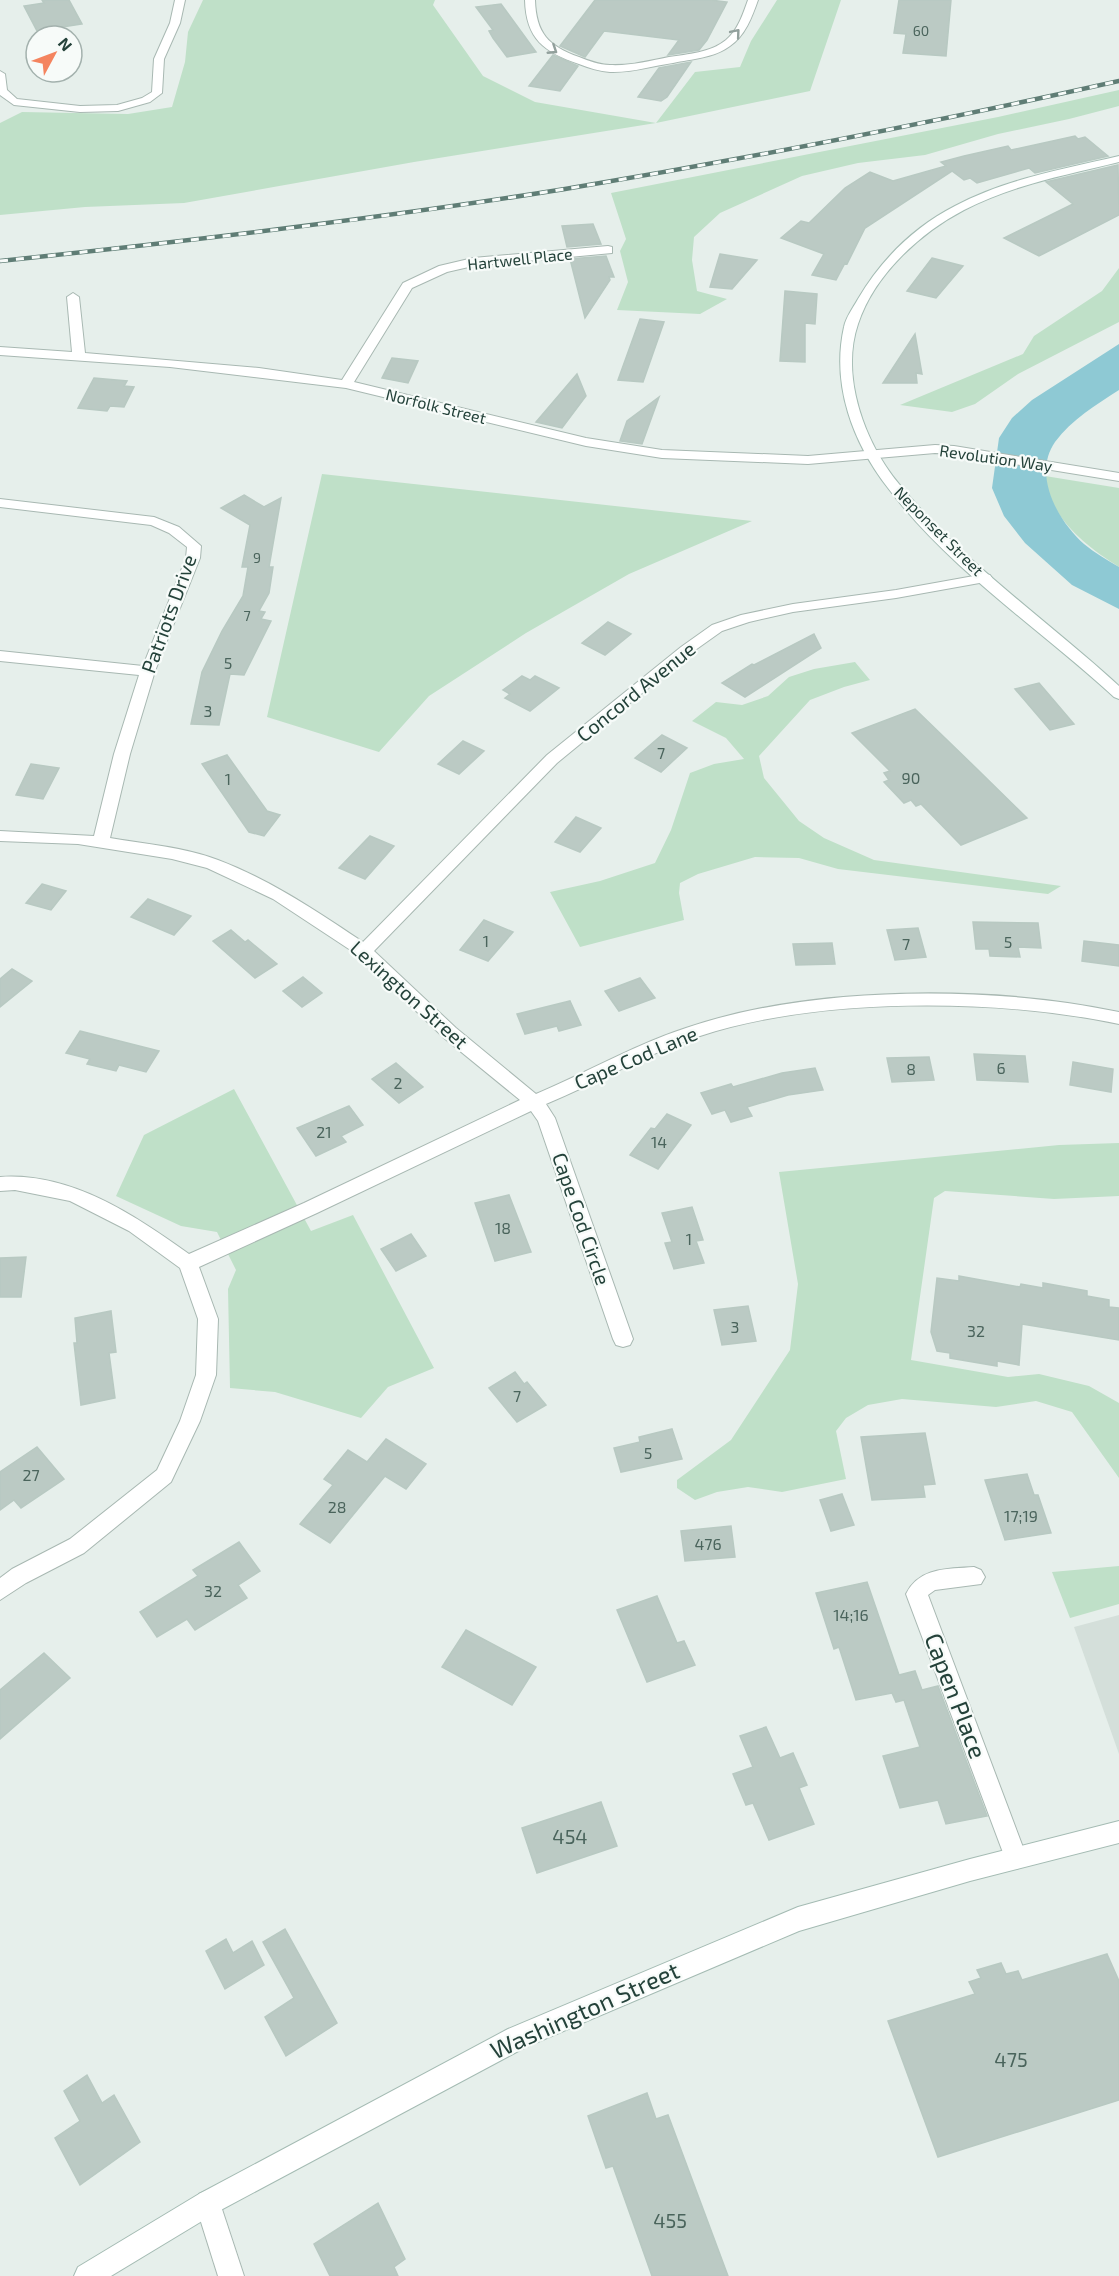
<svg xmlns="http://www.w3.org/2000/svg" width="1119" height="2276" viewBox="0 0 1119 2276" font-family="'Exo 2',sans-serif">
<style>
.built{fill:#d4dfda}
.green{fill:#bfe0c8}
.water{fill:#8ec9d4}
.building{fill:#bbcac4;stroke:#b8c9c2;stroke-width:1.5}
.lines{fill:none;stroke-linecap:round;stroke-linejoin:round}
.minor-casing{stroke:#a8b8b2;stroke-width:2}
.tertiary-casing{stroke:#a8b8b2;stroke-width:2}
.secondary-casing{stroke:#a4bbb3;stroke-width:2}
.minor{fill:#fff;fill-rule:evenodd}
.tertiary{fill:#fff;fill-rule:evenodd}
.secondary{fill:#fff;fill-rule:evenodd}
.rail-casing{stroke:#5f7d75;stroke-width:4.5}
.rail{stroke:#f7fbf9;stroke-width:3;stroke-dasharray:8;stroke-linecap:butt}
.oneway{stroke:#92a09c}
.labels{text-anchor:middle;stroke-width:4.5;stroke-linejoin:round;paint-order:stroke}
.far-number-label{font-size:14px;fill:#4a645c}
.far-street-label{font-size:16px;fill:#24423a;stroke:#f7fbf9}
.number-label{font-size:16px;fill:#4a645c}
.street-label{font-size:20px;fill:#24423a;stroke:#f7fbf9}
.near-number-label{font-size:20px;fill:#4a645c}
.near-street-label{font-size:24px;fill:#24423a;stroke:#f7fbf9}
</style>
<rect width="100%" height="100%" fill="#e6efeb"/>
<polygon class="built" points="1119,1615 1119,1754 1074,1627"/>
<g class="green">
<polygon points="203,0 435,0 433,5 483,76 535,102 656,123 695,72 740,67 751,41 777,0 841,0 810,91 656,123 414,162 184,203 85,207 0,215 0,123 22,112 128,114 172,107 185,62 188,32"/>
<polygon points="1119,90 1119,106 1069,119 998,134 925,155 858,163 802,176 720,213 694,237 692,260 697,291 727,299 700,314 617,310 628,282 620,251 626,239 611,193 998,117"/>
<polygon points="1119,268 1119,322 1018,374 975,404 952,412 900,405 1023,354 1034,336 1102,291"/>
<polygon points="322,474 752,521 629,574 526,633 429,696 379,752 267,717"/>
<path d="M1045 476 1119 488V567C1086 546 1050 519 1045 476Z"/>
<polygon points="855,662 870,680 844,687 810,700 759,756 764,778 799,821 824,838 874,860 1061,886 1048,894 838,869 799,858 755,857 698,874 680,883 679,893 684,920 580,947 550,892 600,881 655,863 671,830 690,773 714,764 744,759 726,738 692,721 716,702 742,705 768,696 789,677 814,669"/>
<polygon points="234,1089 311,1231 353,1215 434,1368 388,1387 361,1418 275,1392 230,1388 228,1289 236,1270 217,1232 181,1226 116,1196 144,1135"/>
<polygon points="1119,1143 1119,1196 1054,1199 945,1191 934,1198 911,1360 1008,1377 1039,1374 1089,1386 1119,1403 1119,1478 1072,1412 1036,1401 996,1407 902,1399 868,1405 846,1418 836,1431 846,1479 782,1492 748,1487 717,1492 695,1500 677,1488 677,1480 731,1440 790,1350 798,1284 779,1172 1059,1145"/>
<polygon points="1119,1566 1119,1604 1070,1618 1052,1572"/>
</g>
<path class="water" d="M1119 344V390C1096 405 1072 419 1055 442 1032 475 1058 521 1084 544 1095 553 1107 560 1119 567V609L1072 585 1025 543 1004 516 992 488 999 438 1012 418 1032 400Z"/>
<g class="building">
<polygon points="42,0 69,0 82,24 37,31 24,6 44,3"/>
<polygon points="595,0 710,0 727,2 707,40 699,50 668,55 679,40 604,31 585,57 560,46"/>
<polygon points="899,0 951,0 946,56 903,53 906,34 894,33"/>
<polygon points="501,4 536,52 507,57 493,38 489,31 493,30 476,7"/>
<polygon points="553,55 578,66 560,91 529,86"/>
<polygon points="691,62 667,97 661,101 638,97 659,68"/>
<polygon points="1075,136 1078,139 1085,137 1108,156 1035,173 1029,168 977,183 970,178 964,180 952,171 865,228 847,264 845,263 836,280 812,275 824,254 781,238 801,221 809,223 845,188 870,172 893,181 946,166 941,162 964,156 1008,146 1011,150"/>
<polygon points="1118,165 1119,215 1039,256 1004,238 1073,204 1046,182"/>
<polygon points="593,224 601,244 567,247 562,226"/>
<polygon points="720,254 757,260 732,289 710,287"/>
<polygon points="606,256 614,277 609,277 610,280 585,318 570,259"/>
<polygon points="932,258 963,266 936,298 907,291"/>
<polygon points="785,291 817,294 815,324 805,323 805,362 780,361"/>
<polygon points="640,319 664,322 643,382 618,380"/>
<polygon points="915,334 922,374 916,373 917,383 883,383"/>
<polygon points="392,358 418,361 408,383 382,378"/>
<polygon points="577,374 586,396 562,428 536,422"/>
<polygon points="94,378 127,381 124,386 134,387 124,407 110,406 107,411 78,408"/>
<polygon points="659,397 642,444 620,441 627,421"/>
<polygon points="244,495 264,507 281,498 269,567 273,567 269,593 259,611 265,612 261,619 271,621 244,675 230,674 219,725 191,724 202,672 222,631 243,596 248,567 242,567 250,525 221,508"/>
<polygon points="608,622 631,634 605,655 582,643"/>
<polygon points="814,634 821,648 745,697 722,683 752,664 754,665"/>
<polygon points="522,676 530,680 535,676 559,688 530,711 505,698 510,694 503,690"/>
<polygon points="1039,683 1074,724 1050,730 1015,689"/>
<polygon points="915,709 978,770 1027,818 961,845 921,804 916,806 911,800 904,803 884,782 889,780 884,773 890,771 852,733"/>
<polygon points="662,735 687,748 661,772 635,758"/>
<polygon points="463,741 484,751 459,774 438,764"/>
<polygon points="227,755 267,811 280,815 264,836 249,832 202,764"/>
<polygon points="31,764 59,768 43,799 16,795"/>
<polygon points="576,817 601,828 580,852 555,842"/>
<polygon points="370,836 394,846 365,879 339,868"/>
<polygon points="42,884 66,891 51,910 26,903"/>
<polygon points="148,899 191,916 174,935 131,917"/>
<polygon points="484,920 513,932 488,961 460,950"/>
<polygon points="973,922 1038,923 1041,948 1018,947 1020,957 990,956 989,949 976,949"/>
<polygon points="918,928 926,957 895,960 887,930"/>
<polygon points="231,930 245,942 248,940 277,964 255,978 213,941"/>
<polygon points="1084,941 1119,945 1119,966 1082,961"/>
<polygon points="832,943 835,964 796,965 793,944"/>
<polygon points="12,969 32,981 0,1007 0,979"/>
<polygon points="303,977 322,993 302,1007 283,991"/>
<polygon points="640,978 655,998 619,1011 605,991"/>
<polygon points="570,1001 581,1025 559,1031 557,1026 525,1034 517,1014"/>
<polygon points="80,1031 159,1051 146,1072 119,1065 116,1071 87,1064 90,1059 66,1053"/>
<polygon points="974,1054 1025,1056 1028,1082 977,1080"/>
<polygon points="929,1057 934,1080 892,1082 887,1058"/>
<polygon points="1073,1062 1113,1069 1111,1092 1070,1085"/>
<polygon points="396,1063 423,1087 399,1103 372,1079"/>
<polygon points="815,1068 823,1090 788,1095 747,1107 752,1116 731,1122 725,1110 712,1114 701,1093 731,1084 733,1087 782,1073"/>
<polygon points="349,1106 363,1125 341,1136 346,1142 316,1156 297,1128"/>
<polygon points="667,1114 691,1125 658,1169 630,1155 651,1128 655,1129"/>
<polygon points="509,1195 531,1252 495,1261 475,1203"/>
<polygon points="692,1207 703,1240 696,1241 704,1263 674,1269 665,1243 672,1242 662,1213"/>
<polygon points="411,1234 426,1256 396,1271 381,1249"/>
<polygon points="26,1257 21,1297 0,1297 0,1258"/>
<polygon points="959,1276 1020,1287 1021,1284 1043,1288 1043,1283 1087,1291 1087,1296 1109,1300 1109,1307 1119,1308 1119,1340 1022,1324 1019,1365 997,1361 997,1366 950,1358 950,1353 937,1351 931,1332 937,1278 959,1281"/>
<polygon points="748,1306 756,1341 722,1345 714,1310"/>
<polygon points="111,1311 116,1352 109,1353 115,1398 81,1405 74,1343 77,1343 75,1318"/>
<polygon points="515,1372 524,1384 527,1382 546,1405 517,1422 489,1388"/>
<polygon points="672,1429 682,1459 621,1472 614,1448 640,1442 639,1437"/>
<polygon points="925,1433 935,1484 923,1485 925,1497 872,1500 861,1437"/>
<polygon points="386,1439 426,1464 406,1489 385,1476 330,1543 300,1524 333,1485 324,1479 348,1450 367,1462"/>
<polygon points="37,1447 64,1479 21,1508 14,1500 0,1510 0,1472"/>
<polygon points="1027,1474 1034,1495 1038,1495 1051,1533 1005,1540 985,1480"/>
<polygon points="842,1494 854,1525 831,1531 820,1500"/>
<polygon points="731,1526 735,1557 685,1561 681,1531"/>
<polygon points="239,1542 260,1571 238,1585 247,1598 195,1630 187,1619 157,1637 140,1612 198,1576 193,1570"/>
<polygon points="867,1582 899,1675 915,1671 922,1690 938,1686 987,1816 946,1824 938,1800 900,1808 883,1756 920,1747 904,1700 896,1702 892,1693 856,1700 839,1647 834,1649 816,1593"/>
<polygon points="657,1596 677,1643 684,1641 695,1665 647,1682 617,1610"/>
<polygon points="466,1630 536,1667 512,1705 442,1667"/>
<polygon points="44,1653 70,1678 0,1739 0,1690"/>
<polygon points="766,1727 780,1758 793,1753 807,1785 799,1788 814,1824 769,1840 753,1803 746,1805 733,1774 753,1767 740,1736"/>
<polygon points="601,1802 617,1846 537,1873 522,1828"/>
<polygon points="285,1929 337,2023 286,2056 265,2017 294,1998 263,1942"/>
<polygon points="226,1939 233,1953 252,1941 264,1965 225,1989 206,1951"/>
<polygon points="1107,1954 1119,1981 1119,2100 938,2157 888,2021 975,1994 969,1982 981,1978 977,1970 1001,1963 1006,1974 1018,1971 1022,1980"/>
<polygon points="87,2075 102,2103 114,2095 140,2142 80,2185 55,2138 80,2121 64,2091"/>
<polygon points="647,2093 656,2119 668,2115 728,2276 652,2276 613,2166 606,2168 588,2116"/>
<polygon points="378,2203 405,2259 394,2267 398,2276 330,2276 314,2244"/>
</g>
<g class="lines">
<g class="minor-casing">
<g id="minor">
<polygon points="175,0 185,0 180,23 164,59 162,93 150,102 118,111 80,112 14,105 0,95 0,71 5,74 7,90 17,99 80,106 117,105 142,98 152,92 154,59 170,23"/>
<path d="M525 0H535C536 33 548 46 579 57 589 61 599 65 610 65 630 66 649 61 669 57 688 54 710 53 726 40 738 30 743 14 748 0H758C752 17 745 36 730 46 714 58 692 59 673 63 652 66 631 73 610 72 599 71 589 68 579 64 544 52 526 39 525 0Z"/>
<polygon points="608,246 612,247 612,253 473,266 447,272 412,288 354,382 586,438 662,450 808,456 935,445 954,446 1119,473 1119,481 954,454 935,453 808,464 662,458 586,446 346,388 170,367 0,355 0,347 72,352 67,297 73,293 79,297 85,353 259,368 342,380 403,283 439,266 473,258"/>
<path d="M0 499 154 517 179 527 201 546 200 558 155 671 130 754 110 838C146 844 184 847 218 860 271 880 316 911 363 942L547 755 681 647 712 625 741 615 793 604 896 590 985 574 990 575 992 578 990 581 985 582 896 598 793 612 749 622 722 631 691 653 557 763 374 951 456 1028 536 1094C586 1073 634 1045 686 1028 811 985 991 985 1119 1012V1024C996 998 819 997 700 1036 646 1054 597 1083 546 1104L555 1118 633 1339 630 1345 623 1347 616 1345 613 1339 538 1121 531 1111 317 1213 199 1267 218 1319 216 1375 200 1421 171 1482 84 1553 26 1583 0 1600V1578L12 1569 70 1539 157 1470 180 1421 196 1375 198 1319 180 1268 129 1231 70 1201 15 1190 0 1191V1177C71 1172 134 1215 189 1254L304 1203 520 1100 444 1038 358 955 273 899 207 868 172 859 78 844 0 841V831L94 836 114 754 139 675 0 661V651L143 666 186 558 187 547 169 533 151 525 0 507Z"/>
<path d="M974 1567 981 1570 985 1577 981 1584 935 1590 928 1595 1027 1858 1024 1866 1016 1869 1008 1866 906 1594C919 1567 948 1569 974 1567Z"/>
</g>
</g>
<g class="tertiary-casing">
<polygon id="tertiary" points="208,2190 217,2194 244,2276 218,2276 195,2203 199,2194"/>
</g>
<g class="secondary-casing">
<g id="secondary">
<path d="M1119 156V162C1066 175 1012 185 964 210 920 233 874 275 858 324 840 377 865 443 899 484 962 562 1046 619 1119 686V699L1114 697C1039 628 950 570 888 488 853 443 831 385 844 327 846 317 853 308 858 299 881 260 914 227 955 206 1005 179 1064 169 1119 156Z"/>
<polygon points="1119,1821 1119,1843 970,1881 799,1931 526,2047 217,2212 111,2276 74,2276 78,2267 199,2194 508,2029 798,1907 970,1859"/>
</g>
</g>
<use href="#minor" class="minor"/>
<use href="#tertiary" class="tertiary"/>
<use href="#secondary" class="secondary"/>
<g class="rail-casing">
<path id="rail" d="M0 261C189 241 378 219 565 189 751 158 935 122 1119 81"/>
</g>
<use href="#rail" class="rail"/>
</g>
<defs><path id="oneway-chevron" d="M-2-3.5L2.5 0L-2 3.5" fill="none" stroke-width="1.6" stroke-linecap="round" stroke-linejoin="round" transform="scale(1.5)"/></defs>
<g class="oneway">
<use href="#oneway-chevron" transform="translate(736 33) rotate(-50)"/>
<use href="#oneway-chevron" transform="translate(553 50) rotate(33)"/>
</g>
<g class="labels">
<g class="far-number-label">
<text x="921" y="36">60</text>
<text x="257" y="563">9</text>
<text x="247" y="621">7</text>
</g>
<g class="far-street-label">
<text transform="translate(520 259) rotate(-6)" y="6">Hartwell Place</text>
<text transform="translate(436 406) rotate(14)" y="6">Norfolk Street</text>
<text transform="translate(996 458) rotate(8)" y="6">Revolution Way</text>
<text transform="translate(939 531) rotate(45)" y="6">Neponset Street</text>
</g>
<g class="number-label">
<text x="228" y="669">5</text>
<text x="208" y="717">3</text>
<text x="661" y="759">7</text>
<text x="911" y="784">90</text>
<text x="228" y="785">1</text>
<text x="486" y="947">1</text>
<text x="1008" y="948">5</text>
<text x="906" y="950">7</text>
<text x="1001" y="1074">6</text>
<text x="911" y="1075">8</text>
<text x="398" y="1089">2</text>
<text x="324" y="1138">21</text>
<text x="659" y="1148">14</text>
<text x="503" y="1234">18</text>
<text x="689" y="1245">1</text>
<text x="735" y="1333">3</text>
<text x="976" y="1337">32</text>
<text x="517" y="1402">7</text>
<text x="648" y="1459">5</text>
<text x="31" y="1481">27</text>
<text x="337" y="1513">28</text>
<text x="1021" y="1522">17;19</text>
<text x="708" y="1550">476</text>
<text x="213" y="1597">32</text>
<text x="851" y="1621">14;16</text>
</g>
<g class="street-label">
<text transform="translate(169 614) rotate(-70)" y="7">Patriots Drive</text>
<text transform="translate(636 692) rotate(-39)" y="7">Concord Avenue</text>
<text transform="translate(409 995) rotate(42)" y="7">Lexington Street</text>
<text transform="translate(636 1058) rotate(-23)" y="7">Cape Cod Lane</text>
<text transform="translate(581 1219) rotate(71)" y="7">Cape Cod Circle</text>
</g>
<g class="near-number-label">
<text x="570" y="1844">454</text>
<text x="1011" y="2067">475</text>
<text x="670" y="2228">455</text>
</g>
<g class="near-street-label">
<text transform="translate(955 1696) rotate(69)" y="8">Capen Place</text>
<text transform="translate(585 2011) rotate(-24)" y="8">Washington Street</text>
</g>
</g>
<g transform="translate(54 54) rotate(49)"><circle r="28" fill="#f7fbf9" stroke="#a3b1ad" stroke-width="1.5"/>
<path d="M0-4.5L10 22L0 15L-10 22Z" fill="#f4845f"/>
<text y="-9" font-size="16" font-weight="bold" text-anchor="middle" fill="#24423a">N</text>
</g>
</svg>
